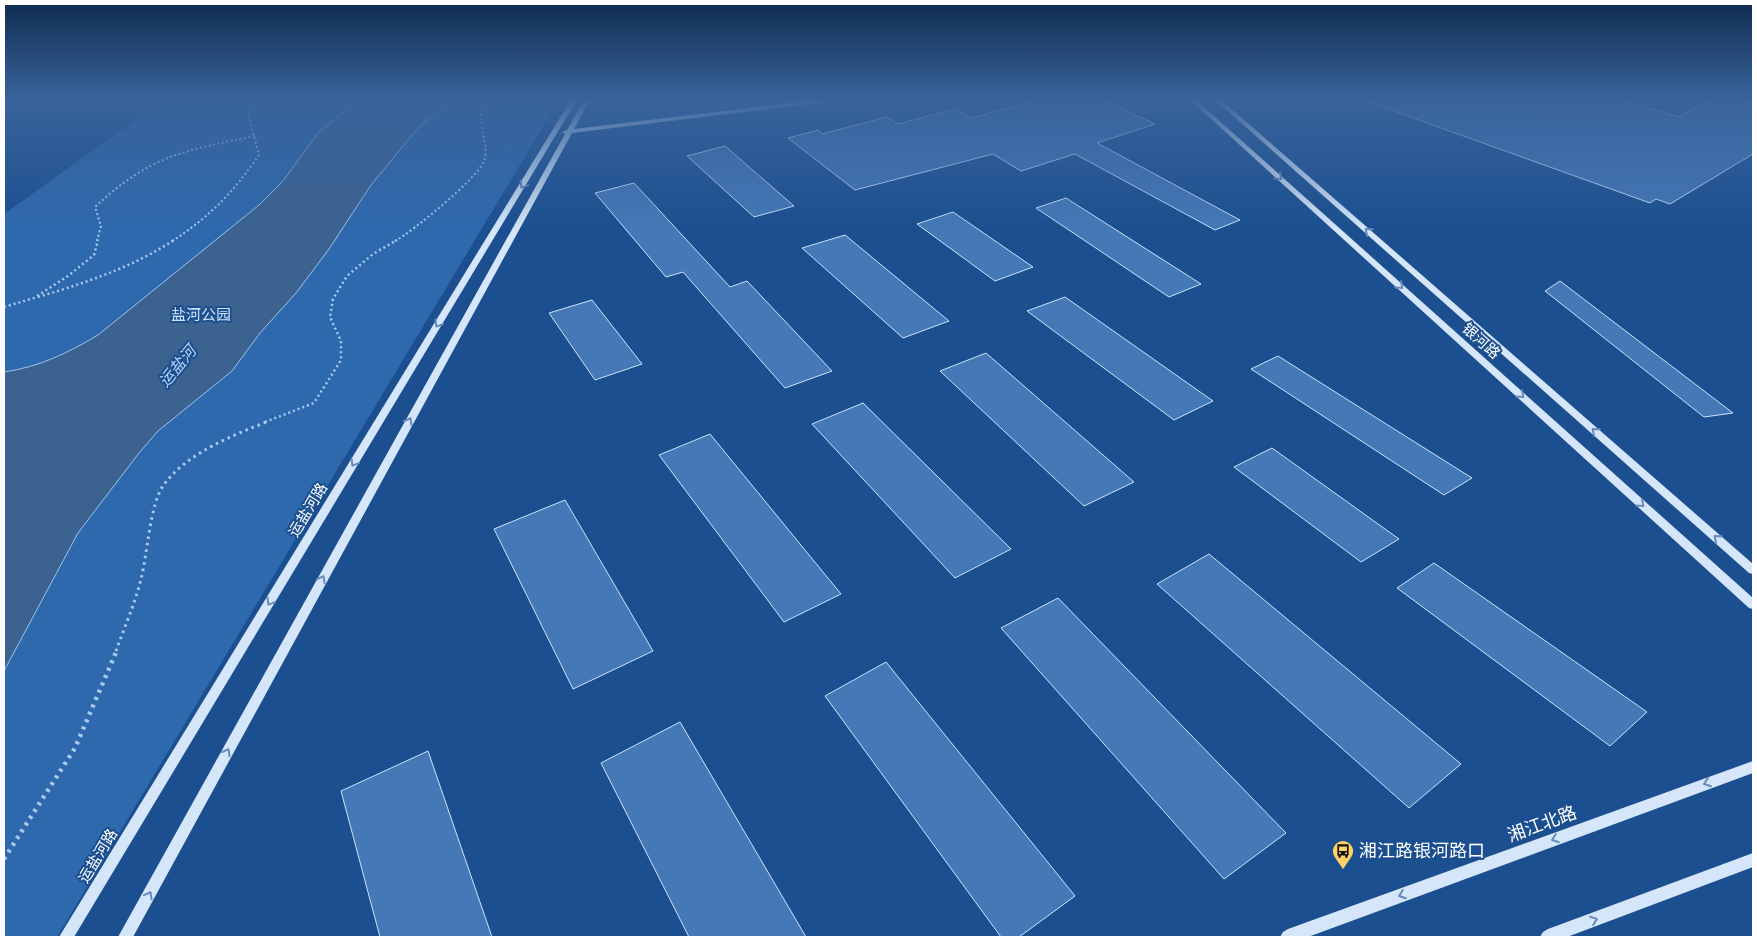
<svg xmlns="http://www.w3.org/2000/svg" width="1757" height="941" viewBox="0 0 1757 941" font-family="Mulish,'Noto Sans SC',sans-serif">
<style>
.green{fill:#2e69ad}
.water{fill:#3c6290;stroke:#9cc4f0}
.building{fill:#4478b7;stroke:#cfe3fa}
.lines{fill:none;stroke-linecap:round;stroke-linejoin:round}
.path-far3{stroke:#a9c9ee;stroke-width:2;stroke-dasharray:2 2.5;stroke-linecap:butt}
.path-far2{stroke:#a9c9ee;stroke-width:2.5;stroke-dasharray:2 3;stroke-linecap:butt}
.path-far1{stroke:#a9c9ee;stroke-width:3;stroke-dasharray:2.5 4;stroke-linecap:butt}
.path{stroke:#a9c9ee;stroke-width:4.5;stroke-dasharray:3 5;stroke-linecap:butt}
.secondary{fill:#d6e6fa;fill-rule:evenodd}
.oneway{stroke:#668bba}
.labels{text-anchor:middle;stroke-width:4;stroke-linejoin:round;paint-order:stroke}
.park-label{font-size:15px;fill:#cfe3fa;stroke:#1b4f8f}
.street-label{font-size:15px;fill:#fff;stroke:#1b4f8f}
.water-label{font-size:16px;font-style:italic;fill:#b5d3f5;stroke:#1b4f8f}
.near-street-label{font-size:18px;fill:#fff;stroke:#1b4f8f}
.near-poi-label{font-size:18px;fill:#fff;stroke:#1b4f8f;text-anchor:start}
</style>
<rect width="100%" height="100%" fill="#1b4f8f"/>
<polygon class="green" points="166,98 560,98 57,937 4,937 4,214"/>
<path class="water" d="M360 98H446L440 110 418 128 371 185 329 249 296 293 260 333 232 371 158 431 139 453 78 533 4 671V372C39 367 68 353 98 335L259 205 283 181 318 133Z"/>
<g class="building">
<polygon points="1047,98 1100,98 1155,124 1097,143 1240,220 1215,230 1075,154 1021,171 993,154 855,190 788,138 818,130 822,134 887,117 898,124 955,109 971,118"/>
<polygon points="1364,98 1614,98 1679,117 1714,98 1733,98 1753,104 1753,154 1670,204 1656,199 1650,203 1363,100"/>
<polygon points="725,146 794,206 754,217 687,156"/>
<polygon points="634,183 730,287 747,281 832,371 785,388 683,272 666,277 595,193"/>
<polygon points="1066,198 1201,284 1169,297 1036,208"/>
<polygon points="953,212 1033,267 995,281 917,224"/>
<polygon points="845,235 949,321 903,338 802,248"/>
<polygon points="1560,281 1733,413 1704,417 1545,291"/>
<polygon points="1065,297 1213,401 1174,420 1027,311"/>
<polygon points="592,300 642,364 595,380 549,313"/>
<polygon points="986,353 1134,482 1084,506 940,371"/>
<polygon points="1278,356 1472,478 1444,495 1251,369"/>
<polygon points="863,403 1011,549 955,578 812,424"/>
<polygon points="710,434 841,594 784,622 659,455"/>
<polygon points="1272,448 1399,539 1361,562 1234,467"/>
<polygon points="565,500 653,651 573,689 494,529"/>
<polygon points="1209,554 1461,764 1409,808 1157,584"/>
<polygon points="1434,563 1647,712 1610,746 1397,588"/>
<polygon points="1058,598 1286,833 1224,879 1001,628"/>
<polygon points="886,662 1075,896 1019,937 1001,937 825,696"/>
<polygon points="680,722 806,937 689,937 601,763"/>
<polygon points="428,751 492,937 380,937 341,791"/>
</g>
<g class="lines">
<g class="path-far3">
<path d="M97 241 101 226 95 207C149 156 185 150 255 136"/>
<path d="M172 241C209 218 235 190 259 155L248 114 252 98"/>
<path d="M395 241C412 232 478 178 484 161 491 139 471 120 489 98"/>
</g>
<g class="path-far2">
<path d="M38 297C85 283 133 267 174 240"/>
<polyline points="4,307 34,298 68,276 94,255 98,240"/>
<polyline points="265,422 314,403 341,360 341,341 330,317 333,299 347,276 373,254 397,240"/>
</g>
<path class="path-far1" d="M116 651C124 628 135 604 141 579 147 557 150 504 163 486 185 454 233 435 269 421"/>
<polyline class="path" points="4,859 75,748 117,650"/>
<g class="secondary">
<polygon points="572,98 578,98 74,937 59,937"/>
<polygon points="585,98 591,98 574,129 830,98 846,98 843,100 572,133 133,937 118,937 565,134 562,132 567,130"/>
<polygon points="1188,98 1194,98 1753,598 1753,609 1749,608"/>
<polygon points="1213,98 1219,98 1753,564 1753,574 1749,573"/>
<polygon points="1753,761 1753,773 1308,937 1280,937 1283,932 1288,929"/>
<polygon points="1753,853 1753,867 1567,937 1540,937 1543,932 1548,929"/>
</g>
</g>
<defs><path id="oneway-chevron" d="M-2-3.5L2.5 0L-2 3.5" fill="none" stroke-width="1.6" stroke-linecap="round" stroke-linejoin="round" transform="scale(1.25)"/></defs>
<g class="oneway">
<use href="#oneway-chevron" transform="translate(1279 177) rotate(42)"/>
<use href="#oneway-chevron" transform="translate(523 185) rotate(121)"/>
<use href="#oneway-chevron" transform="translate(1368 231) rotate(-139)"/>
<use href="#oneway-chevron" transform="translate(1400 286) rotate(42)"/>
<use href="#oneway-chevron" transform="translate(438 324) rotate(121)"/>
<use href="#oneway-chevron" transform="translate(1521 395) rotate(42)"/>
<use href="#oneway-chevron" transform="translate(409 421) rotate(-61)"/>
<use href="#oneway-chevron" transform="translate(1595 431) rotate(-139)"/>
<use href="#oneway-chevron" transform="translate(354 463) rotate(121)"/>
<use href="#oneway-chevron" transform="translate(1641 504) rotate(42)"/>
<use href="#oneway-chevron" transform="translate(1717 538) rotate(-139)"/>
<use href="#oneway-chevron" transform="translate(322 579) rotate(-61)"/>
<use href="#oneway-chevron" transform="translate(270 602) rotate(121)"/>
<use href="#oneway-chevron" transform="translate(227 752) rotate(-61)"/>
<use href="#oneway-chevron" transform="translate(1707 783) rotate(160)"/>
<use href="#oneway-chevron" transform="translate(1555 839) rotate(160)"/>
<use href="#oneway-chevron" transform="translate(149 895) rotate(-61)"/>
<use href="#oneway-chevron" transform="translate(1402 895) rotate(160)"/>
<use href="#oneway-chevron" transform="translate(1594 920) rotate(-21)"/>
</g>
<linearGradient id="sky" x2="0" y2="1"><stop stop-color="#0f2b4f"/><stop offset="0.43" stop-color="#39639b"/><stop offset="1" stop-color="#39639b" stop-opacity="0"/></linearGradient>
<rect width="1757" height="230" fill="url(#sky)"/>
<defs>
<g id="bus-pin" transform="scale(1.125)"><path d="M0 17L-7.5 6A9.5 9.5 0 1 1 7.5 6Z" fill="#ffd166" stroke="#1b4f8f"/><path d="M-5-6H5V4H4V6H2V4H-2V6H-4V4H-5ZM-3.5-4V0h7V-4ZM-3.5 1.2v1.5H-2V1.2ZM2 1.2v1.5H3.5V1.2Z" fill="#111"/></g>
</defs>
<g fill-rule="evenodd">
<use href="#bus-pin" x="1343" y="851"/>
</g>
<g class="labels">
<g class="park-label">
<text x="201" y="320">盐河公园</text>
</g>
<g class="street-label">
<text transform="translate(1481 341) rotate(42)" y="5">银河路</text>
<text transform="translate(308 510) rotate(-59)" y="5">运盐河路</text>
<text transform="translate(98 856) rotate(-59)" y="5">运盐河路</text>
</g>
<g class="water-label">
<text transform="translate(177 366) rotate(-50)" y="6">运盐河</text>
</g>
<g class="near-street-label">
<text transform="translate(1542 824) rotate(-20)" y="6">湘江北路</text>
</g>
<g class="near-poi-label">
<text x="1359" y="857">湘江路银河路口</text>
</g>
</g>
<rect width="1757" height="941" fill="none" stroke="#ffffff" stroke-width="10"/>
</svg>
